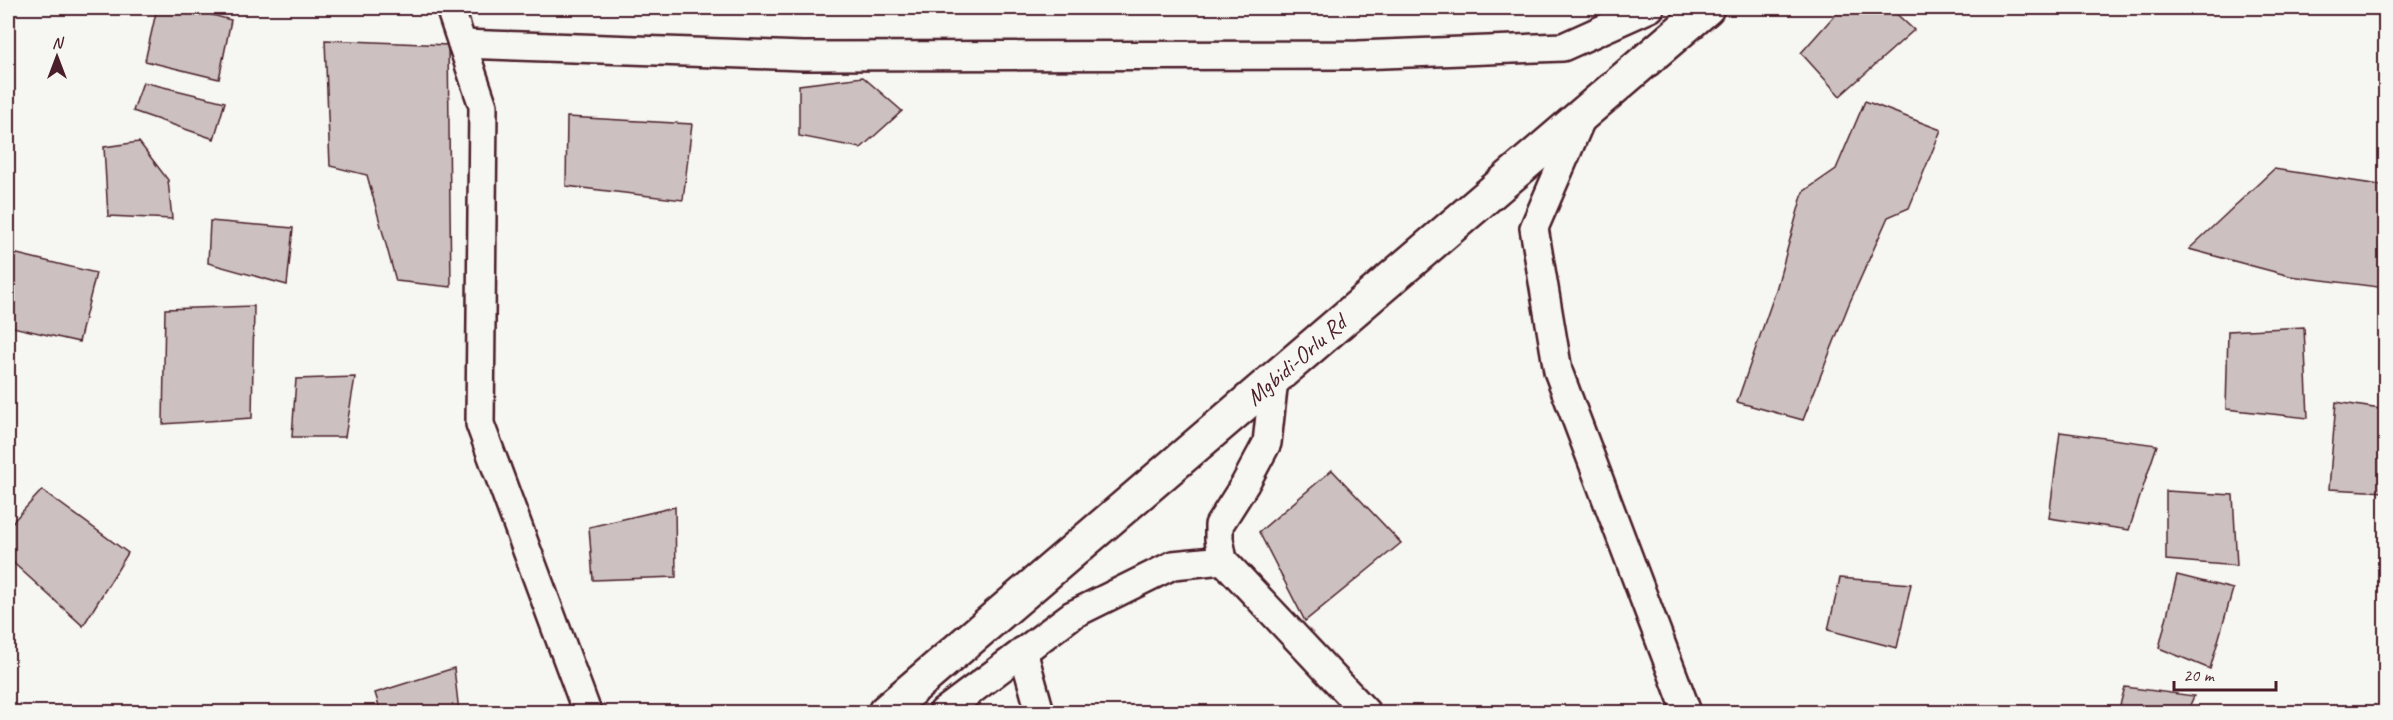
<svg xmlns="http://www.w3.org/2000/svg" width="2393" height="720" viewBox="0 0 2393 720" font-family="Caveat,sans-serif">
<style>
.building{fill:#ccc1c0;stroke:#4a1f2b;stroke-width:1.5}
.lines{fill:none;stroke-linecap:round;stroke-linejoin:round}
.street-casing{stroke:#4a1f2b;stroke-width:32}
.secondary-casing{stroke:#4a1f2b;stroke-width:38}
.street{stroke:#f6f6f2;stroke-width:27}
.secondary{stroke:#f6f6f2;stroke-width:33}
.labels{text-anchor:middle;stroke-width:4.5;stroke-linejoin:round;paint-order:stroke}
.street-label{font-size:24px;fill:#4a1f2b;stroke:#f6f6f2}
</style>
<rect width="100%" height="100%" fill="#f6f6f2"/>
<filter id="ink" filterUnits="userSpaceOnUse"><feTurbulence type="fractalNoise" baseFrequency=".0167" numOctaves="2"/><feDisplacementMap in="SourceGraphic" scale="12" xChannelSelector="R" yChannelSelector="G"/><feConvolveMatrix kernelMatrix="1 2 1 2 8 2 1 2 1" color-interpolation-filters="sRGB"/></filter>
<g filter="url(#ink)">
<g class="building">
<polygon points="157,8 186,8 231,20 219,79 145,61"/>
<polygon points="1841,8 1890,8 1914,30 1840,96 1801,53"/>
<polygon points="325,40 448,45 451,287 396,281 367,175 330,166"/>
<polygon points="863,77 902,111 861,148 799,136 799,85"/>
<polygon points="143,82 225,102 214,139 133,111"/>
<polygon points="1865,101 1941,130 1909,208 1888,217 1849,304 1803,420 1737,402 1776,290 1803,192 1836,169"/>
<polygon points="567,117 692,124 683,200 566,186"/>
<polygon points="139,142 168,180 172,219 108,216 104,147"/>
<polygon points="2274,169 2386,186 2386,288 2290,276 2189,249"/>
<polygon points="210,221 293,228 287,285 208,263"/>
<polygon points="13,253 96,273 79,342 8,326 8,278"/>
<polygon points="254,306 252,418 163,424 165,309"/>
<polygon points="2304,327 2308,418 2226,409 2228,331"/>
<polygon points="355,377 345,437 292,437 296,379"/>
<polygon points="2336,402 2386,410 2386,492 2329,489"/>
<polygon points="2060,432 2157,445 2129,530 2049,518"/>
<polygon points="1332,470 1401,543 1305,621 1259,532"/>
<polygon points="42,490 128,553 83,626 8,558 8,527"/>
<polygon points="2166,491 2233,495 2237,566 2166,560"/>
<polygon points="675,507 676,577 593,580 589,527"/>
<polygon points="2177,575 2233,589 2210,669 2159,648"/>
<polygon points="1840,578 1911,584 1897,648 1828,630"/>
<polygon points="454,668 459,712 381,712 375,693"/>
<polygon points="2125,687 2194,696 2187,712 2118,712"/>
</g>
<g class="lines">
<g class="street-casing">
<g id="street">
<polyline points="450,8 483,106 480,424 587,712"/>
<polyline points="462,44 803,56 1358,55 1563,47 1650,8"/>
<polyline points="1583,115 1534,228 1558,371 1687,712"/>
<polyline points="1274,379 1267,443 1245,484 1219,525 1219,539 1223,560 1366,712"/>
<polyline points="1023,651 1040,712"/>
<polyline points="943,712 1072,615 1173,565 1223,560"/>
</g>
</g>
<g class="secondary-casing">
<polyline id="secondary" points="885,712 1707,8"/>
</g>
<use href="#street" class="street"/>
<use href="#secondary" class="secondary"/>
</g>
</g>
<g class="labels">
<g class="street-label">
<text transform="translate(1296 360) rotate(-41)" y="8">Mgbidi-Orlu Rd</text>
</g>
</g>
<rect width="2393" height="720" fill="none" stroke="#f6f6f2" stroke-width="30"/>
<rect x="15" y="15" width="2363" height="690" fill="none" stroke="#4a1f2b" stroke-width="2" filter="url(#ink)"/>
<g transform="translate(57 57)" stroke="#f6f6f2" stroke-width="4.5" paint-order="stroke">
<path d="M0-4.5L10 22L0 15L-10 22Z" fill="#4a1f2b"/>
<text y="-9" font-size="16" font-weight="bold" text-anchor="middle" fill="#4a1f2b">N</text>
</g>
<path d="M2174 681v9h102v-9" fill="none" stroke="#4a1f2b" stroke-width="3"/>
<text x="2183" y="681" font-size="18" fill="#4a1f2b" stroke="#f6f6f2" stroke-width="4.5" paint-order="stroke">20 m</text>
</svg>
